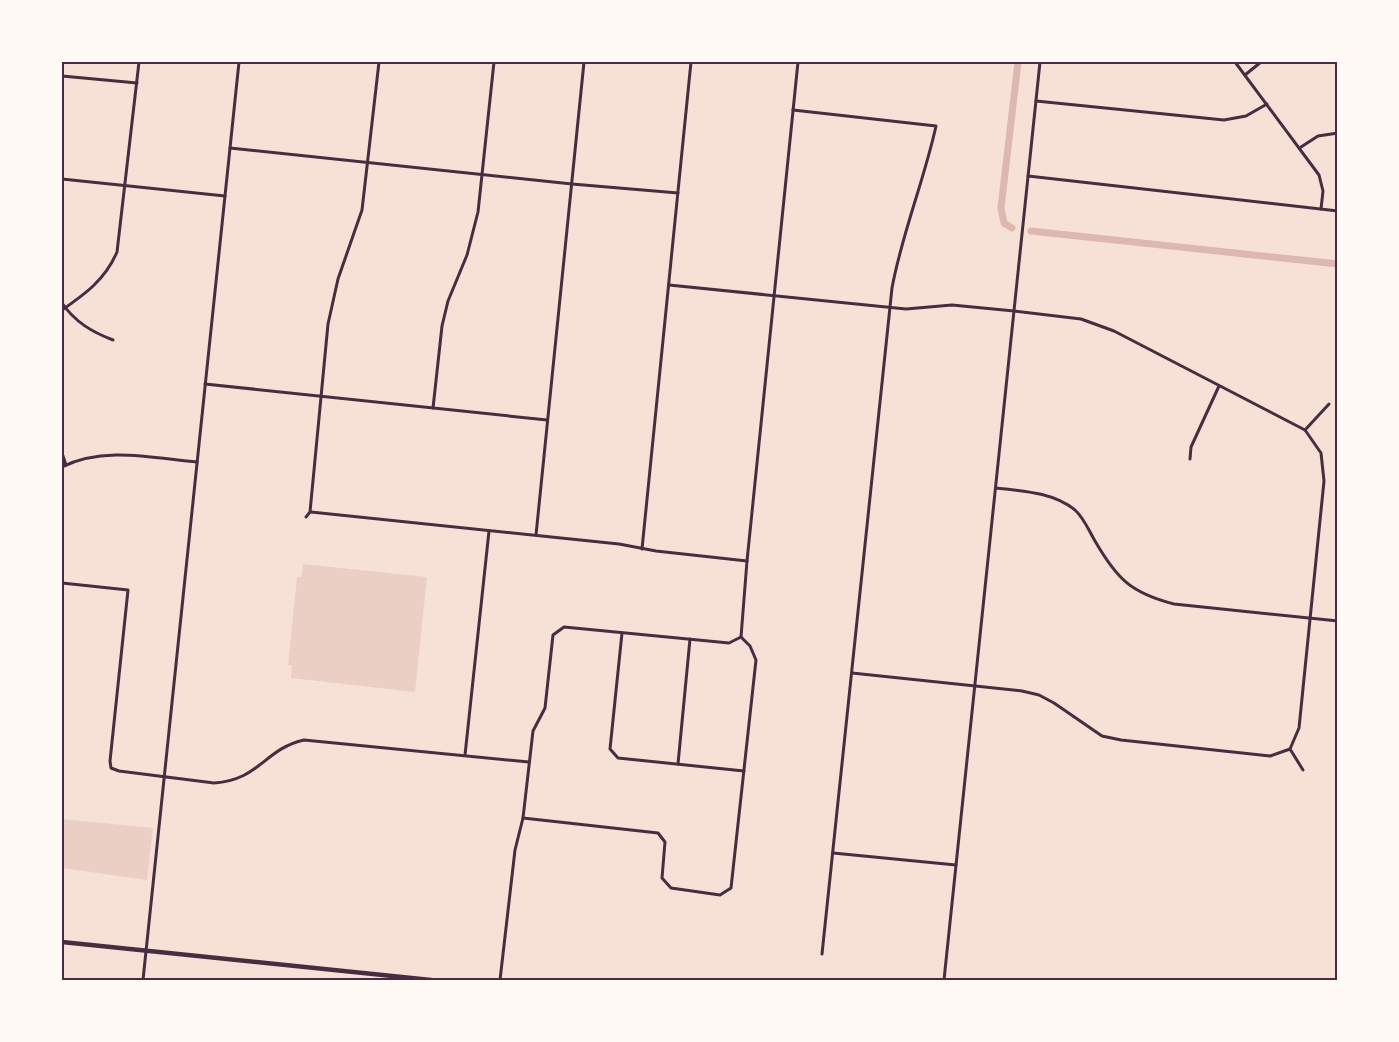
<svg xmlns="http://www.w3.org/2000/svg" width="1399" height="1042" viewBox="0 0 1399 1042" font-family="Poppins,sans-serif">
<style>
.green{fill:#ebcfc5}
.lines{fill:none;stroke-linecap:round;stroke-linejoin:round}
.canal{stroke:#dcb8b0;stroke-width:7}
.minor{stroke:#4a2c40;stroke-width:3}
.tertiary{stroke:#4a2c40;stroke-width:3}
.primary{stroke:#4a2c40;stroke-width:4.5}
.neatline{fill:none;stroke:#4a2c40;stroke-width:2}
</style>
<rect width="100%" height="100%" fill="#f7e1d7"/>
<g class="green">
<polygon points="303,564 427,577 415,692 291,678 292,665 288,665 297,577 301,577"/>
<polygon points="62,819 153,828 147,880 62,868"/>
</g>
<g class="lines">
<g class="canal">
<polyline points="1012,228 1004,223 1001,208 1018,62"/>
<polyline points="1031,231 1338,264"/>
</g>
<g class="minor">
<polyline points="1235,62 1319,175 1323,191 1321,209"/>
<polyline points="1245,75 1261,62"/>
<polyline points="62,76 137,83"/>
<polyline points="1036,101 1224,120 1246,116 1267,104"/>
<path d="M793 110 936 126C924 181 902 233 892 288L822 954"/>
<polyline points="1301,147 1318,136 1338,133"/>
<polyline points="230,148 572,184 678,193"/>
<polyline points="1028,176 1338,211"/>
<polyline points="62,179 225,196"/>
<polyline points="669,285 906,309 952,305 1014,311 1081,319 1114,331 1305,430"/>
<path d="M62 303C75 322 92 332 113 340"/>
<path d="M62 310C85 294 105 280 117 252L139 62"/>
<polyline points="205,384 547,420"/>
<polyline points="433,408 442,326 448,301 467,255 478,212 494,62"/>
<polyline points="62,453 66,465"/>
<polyline points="1190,459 1191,447 1219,386"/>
<path d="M62 467C103 446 153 458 197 462"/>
<path d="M996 488C1022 491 1053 492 1075 510 1084 518 1089 531 1095 541 1117 579 1131 593 1174 604L1338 621"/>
<polyline points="311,512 619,544 656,551 747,561"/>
<polyline points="306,517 310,512 328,324 338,279 362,210 379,62"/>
<polyline points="536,535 584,62"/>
<polyline points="642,549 691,62"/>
<path d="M62 583 128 590 110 761 111 768 119 771 214 783C260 780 264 749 304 740L529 762"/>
<polyline points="622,633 610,749 618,758 744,771"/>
<polyline points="741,637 747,561 798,62"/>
<polyline points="852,673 1022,691 1039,695 1054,703 1102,736 1121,740 1270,756 1290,749 1303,770"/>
<polyline points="1290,749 1299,728 1324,481 1321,453 1305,430 1329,404"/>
<polyline points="465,755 489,531"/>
<polyline points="678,764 690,639"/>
<polyline points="523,818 658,833 665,842 662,878 671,888 720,895 731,888 756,660 750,646 741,637"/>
<polyline points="833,853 956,865"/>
<polyline points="500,980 515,850 523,818 533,731 545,708 553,635 564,627 729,643 741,637"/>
</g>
<g class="tertiary">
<polyline points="143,980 239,62"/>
<polyline points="944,980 1040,62"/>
</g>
<polyline class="primary" points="62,942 431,980"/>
</g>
<rect width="1399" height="1042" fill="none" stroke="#fffaf5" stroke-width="126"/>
<rect x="63" y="63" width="1273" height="916" class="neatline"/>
</svg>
